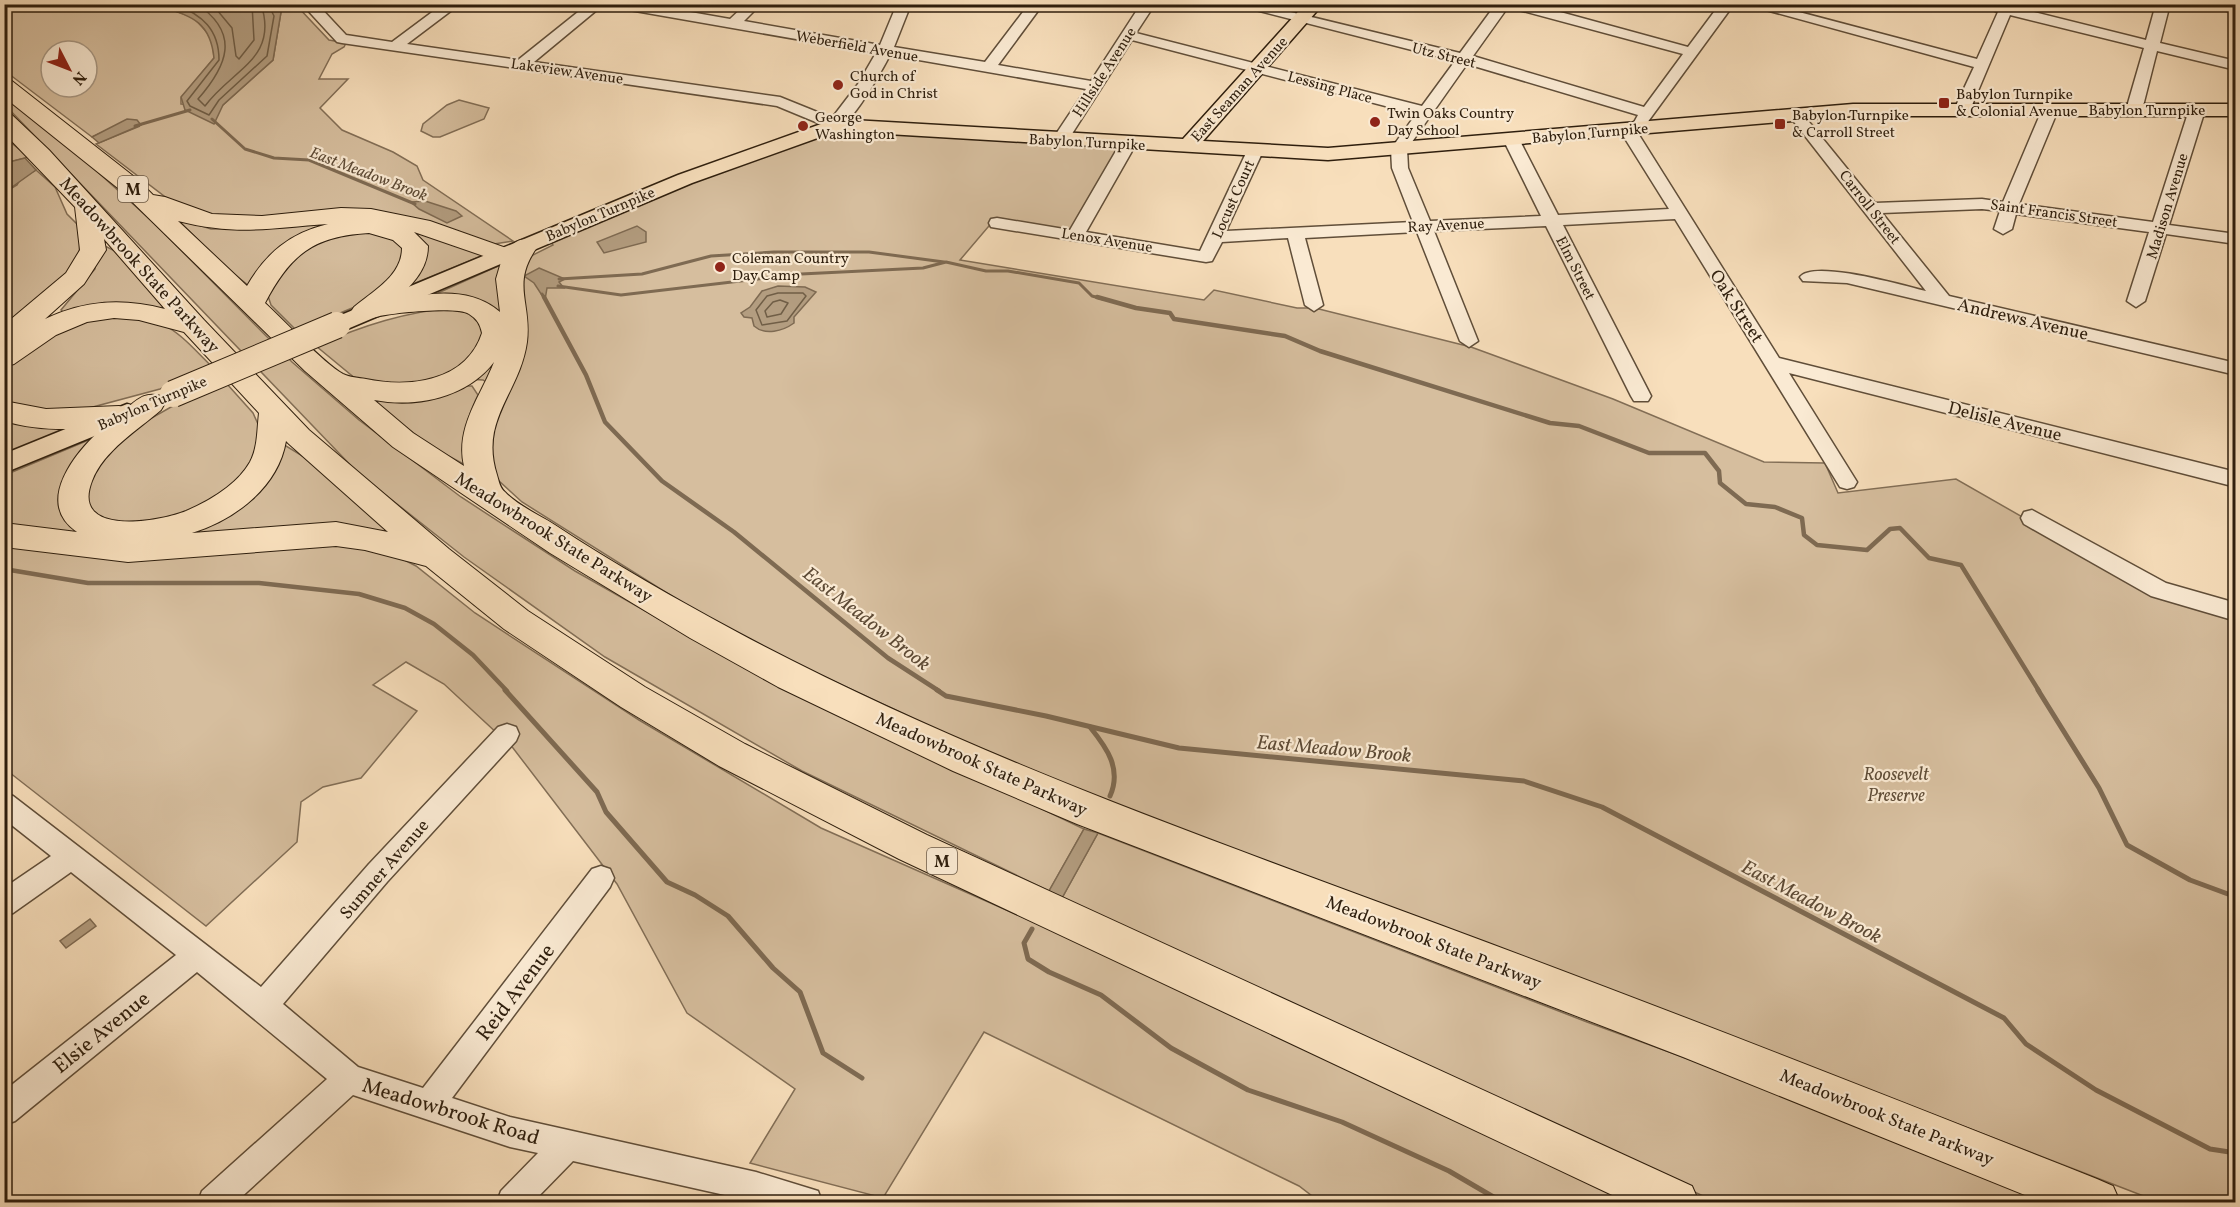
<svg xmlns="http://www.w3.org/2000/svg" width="2240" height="1207" viewBox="0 0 2240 1207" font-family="Vollkorn,serif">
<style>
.green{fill:#d6be9e;stroke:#826e56;stroke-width:1.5;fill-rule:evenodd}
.water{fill:#b39d80;stroke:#7e6a52;stroke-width:1.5}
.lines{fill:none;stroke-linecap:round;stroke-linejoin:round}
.shore{stroke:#705e46;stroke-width:1.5}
.stream-far2{stroke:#7e6a52;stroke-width:3}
.stream-far1{stroke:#7e6a52;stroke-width:4.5}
.stream{stroke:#7e6a52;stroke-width:5}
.minor-casing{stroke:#604e39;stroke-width:3}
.major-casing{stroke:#2e1e0d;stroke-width:3}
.highway-casing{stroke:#2e1e0d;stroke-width:2}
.minor{fill:#faead3;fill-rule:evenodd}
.major{fill:#f8dfbc;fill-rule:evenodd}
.highway{fill:#f8dfbc;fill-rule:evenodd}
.major-bridge-casing{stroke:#2e1e0d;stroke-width:28;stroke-linecap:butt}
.major-bridge{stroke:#f8dfbc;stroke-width:26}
.poi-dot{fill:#8f2418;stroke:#faead3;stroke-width:2}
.labels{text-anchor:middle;stroke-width:4.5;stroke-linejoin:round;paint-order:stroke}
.far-street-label{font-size:15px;fill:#2e1e0d;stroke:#faead3}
.far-poi-label{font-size:15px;fill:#2e1e0d;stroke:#faead3;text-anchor:start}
.far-water-label{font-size:16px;font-style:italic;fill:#5d4a35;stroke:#faead3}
.shield{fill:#faead3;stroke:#6b5b48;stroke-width:1.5}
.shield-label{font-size:16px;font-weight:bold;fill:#2e1e0d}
.street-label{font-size:18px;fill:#2e1e0d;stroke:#faead3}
.park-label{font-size:18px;font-style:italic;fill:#604e38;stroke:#faead3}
.water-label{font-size:20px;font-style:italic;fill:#5d4a35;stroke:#faead3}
.near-street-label{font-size:21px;fill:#2e1e0d;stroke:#faead3}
</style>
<rect width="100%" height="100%" fill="#f8dfbc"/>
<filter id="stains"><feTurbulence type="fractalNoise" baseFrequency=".00333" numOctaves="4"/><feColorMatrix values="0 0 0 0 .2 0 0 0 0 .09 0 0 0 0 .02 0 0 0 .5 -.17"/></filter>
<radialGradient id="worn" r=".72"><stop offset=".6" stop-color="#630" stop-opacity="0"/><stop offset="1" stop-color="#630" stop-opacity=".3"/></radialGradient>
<g class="green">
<path d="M18 4 160 5 194 18 212 38 214 58 181 98V104L223 105 273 60 281 12 271 5H296L329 40 346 43 344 47 332 54 319 79H348L320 108 342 130 393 152 417 166 423 180 513 241 494 244 433 226 296 216 203 217 172 202 96 144 140 126 112 128 92 137 5 71V7ZM51 51H87V87H51Z"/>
<polygon points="4,96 80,156 154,223 292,362 359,420 461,497 575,571 753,672 1084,829 1049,891 802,771 605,657 464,557 359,474 5,105"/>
<polygon points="459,100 489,108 484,119 440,137 433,137 421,131 423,124 447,105"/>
<polygon points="834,125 1126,145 1075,233 994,220 960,260 1204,300 1214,290 1297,308 1315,308 1471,347 1613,399 1764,462 1825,463 1838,493 1956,479 2162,597 2235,619 2235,1202 2159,1202 1606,988 1139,815 938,730 729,632 522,502 498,480 485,448 515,280 529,257 553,245 546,236"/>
<polygon points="4,137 29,157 5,163"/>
<polygon points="36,170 55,187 67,214 81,228 79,255 73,267 5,334 5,192 17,185 21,178"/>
<polygon points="176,218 211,229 241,229 323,220 393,222 484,255 391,293 423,259 395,226 308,237 254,290 223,265"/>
<polygon points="374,230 410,249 407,268 357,306 297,331 271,305 267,293 272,274 322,238"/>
<polygon points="99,243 115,251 176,317 66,314 61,310 95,269"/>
<polygon points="507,262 492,386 483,380 467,379 500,316 429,297"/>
<path d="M458 307 489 324 479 359 424 387 356 379 316 346C364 325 405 312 458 307Z"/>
<path d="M115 313C167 318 177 331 212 367L160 389 78 411 75 416 7 405C4 397 5 390 5 382 4 335 80 323 115 313Z"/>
<polygon points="227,384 253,413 258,424 263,444 252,474 185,520 106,525 82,507 98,460 148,420 171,407"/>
<path d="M460 386H472L478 395C461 429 465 437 477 471L433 448 361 393Z"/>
<polygon points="4,417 77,423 5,457"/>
<polygon points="115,429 75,474 91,534 214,516 278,441 309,460 401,543 170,544 5,529 5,475"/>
<polygon points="315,540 385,550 416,566 475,613 639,720 821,828 1115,958 1630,1202 1320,1202 1299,1186 984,1032 883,1198 750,1163 795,1089 687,1013 617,884 513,748 444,684 406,662 373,685 417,711 361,778 323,787 301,802 297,842 206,926 5,769 4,541"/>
<polygon points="1098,833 1587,1022 1855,1120 2050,1202 1716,1202 1062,898"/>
</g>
<g class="water">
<path d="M157 5H271L281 12 273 60 223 105 214 124 185 110 181 97 214 58C210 19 189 16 157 5Z"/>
<polygon points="127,119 137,120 141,125 99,143 92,137"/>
<polygon points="25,158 36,170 5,192 5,163"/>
<polygon points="425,201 456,211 462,216 447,223 419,209 411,202"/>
<polygon points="637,226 646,232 646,242 604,253 597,242"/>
<polygon points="539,268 565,279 559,282 564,288 547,288 545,300 534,283 524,276"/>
<path d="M778 286 805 287 816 292 794 317V323C783 331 765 336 754 326L752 318 744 317 741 313 750 307 762 291Z"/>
<polygon points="1084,829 1098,833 1062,898 1049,891"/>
<polygon points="90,919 96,926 66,948 60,941"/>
</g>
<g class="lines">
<g class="shore">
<path d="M175 4C202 15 219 29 219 60L187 101 190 106 209 115 219 100 267 56 274 16 268 4"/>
<path d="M197 4C241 34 227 66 198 99L205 106C232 69 279 59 261 4"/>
<polyline points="212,4 232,28 236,56 239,59 254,40 252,4"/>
<polygon points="778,293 803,293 806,296 787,321 762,325 756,310 767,296"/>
<polygon points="780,300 788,303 781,314 767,317 765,311 773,302"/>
</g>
<g class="stream-far2">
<polyline points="212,119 245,149 274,158 309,160 415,204"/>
<polyline points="135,126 190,110"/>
<polyline points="4,228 4,231"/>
<polyline points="559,279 642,274 711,256 774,252 869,252 944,262"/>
<polyline points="558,286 621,295 801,274 923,268 946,262 986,271 1008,271 1079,283 1092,296 1103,299"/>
<polyline points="542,294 545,299"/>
</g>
<g class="stream-far1">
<polyline points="544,297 586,375 605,422 662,481 734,532 888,658 939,691"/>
<polyline points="1097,297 1136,308 1170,313 1174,319 1285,336 1320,351 1550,423 1579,426 1649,453 1705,453 1719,471 1720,483 1746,504 1775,507 1802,518 1804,535 1817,545 1867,550 1890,529 1900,528 1929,558 1961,565 2039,691"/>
<polyline points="4,569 88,583 259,583 359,594 405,608 434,624 473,655 507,691"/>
</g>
<g class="stream">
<polyline points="505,690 597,792 606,812 667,882 695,895 728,916 773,968 800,992 823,1053 862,1078"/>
<polyline points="937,690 946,696 1046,716 1179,748 1524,781 1602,807 2004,1018 2026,1044 2096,1090 2210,1149 2236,1153"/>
<polyline points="2038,690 2099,788 2127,845 2190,880 2236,897"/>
<path d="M1090 727C1107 748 1122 769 1110 796"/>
<polyline points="1032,929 1024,943 1028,959 1049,972 1101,995 1171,1048 1248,1090 1342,1122 1449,1171 1502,1202"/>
</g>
<g class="minor-casing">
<g id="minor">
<path d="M302 4H317L346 35 392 42 443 4H460L407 44 518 60 588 4H604L534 62 780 97 832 118 858 84 876 53 618 8 611 4H645L730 19 746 4H761L744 21 880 45 897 4H911L894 47 985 62 1029 4H1043L998 65 1091 81 1141 4H1155L1136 33 1422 106 1455 61 1232 4H1258L1460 53 1496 4H1531L1688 47 1720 4H1734L1644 127H1634L1779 358 2236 472V487L1789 373 1857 482 1854 487 1847 489 1840 487 1675 219 1563 225 1651 396 1648 401H1634L1631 396 1546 226 1434 231 1478 341 1469 347 1460 341 1417 232 1305 238 1323 305 1314 311 1305 305 1288 238 1222 242 1212 261 1206 262 991 227 989 223 991 219 997 218 1070 230 1120 144 1128 139 1136 144 1086 232 1200 251 1247 151 1255 146 1263 151 1226 231 1413 222 1392 168 1391 149 1416 114 1132 40 1068 140 1060 145 1052 140 1086 89 890 55C881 72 852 125 835 130L777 106 342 43 337 42ZM1508 7 1683 54 1644 107 1473 56ZM1467 64 1638 115 1632 126H1621L1619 129 1669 209 1558 215 1519 139 1511 134 1503 139 1541 216 1430 221 1408 168 1407 149Z"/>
<polygon points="1744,4 1769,4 1977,59 1998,12 1977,4 2015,4 2014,7 2146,40 2156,4 2170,4 2160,43 2236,61 2236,70 2157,51 2142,110 2134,115 2126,110 2144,48 2010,15 1970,110 1962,115 1954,110 1974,67"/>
<polygon points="2209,4 2236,5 2236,13 2211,7"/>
<path d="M2050 105 2058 110 2019 204 2153 222 2189 110 2197 105 2205 110 2169 225 2236 234V244L2166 234 2145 301 2136 307 2127 301 2149 232 2016 214 2012 229 2003 234 1994 229 2000 211 1982 209 1882 213 1949 296 2236 363V375L1847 283 1803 281 1800 277C1813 259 1905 286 1926 291L1791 118 1788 115 1791 112H1801L1875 203 1982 199 2003 202 2042 110Z"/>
<polygon points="2032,510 2166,583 2236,603 2236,621 2151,596 2024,524 2021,518 2024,512"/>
<polygon points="507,724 516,727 519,734 516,741 387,882 283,1004 358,1067 423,1088 592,869 601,866 610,869 614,878 610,887 452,1098 510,1117 756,1172 818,1191 822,1202 756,1202 573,1161 533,1202 497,1202 501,1191 538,1153 510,1147 353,1095 236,1202 198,1202 202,1191 327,1079 197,972 15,1121 4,1125 4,1091 176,955 71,872 13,913 4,916 4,888 51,856 4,819 4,793 13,796 261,987 369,864 498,727"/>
</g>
</g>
<g class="major-casing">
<g id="major">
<polygon points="1305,4 1323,4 1203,141 1328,148 1853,104 2236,104 2236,116 1853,116 1328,160 837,131 692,183 345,330 337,332 329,330 325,325 329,320 678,175 835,119 1183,139"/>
<polygon points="127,404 136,407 139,413 136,419 4,473 4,454"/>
</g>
</g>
<g class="highway-casing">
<g id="highway">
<path d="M4 80 12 81 137 179 153 195 165 197 212 214 262 216 341 208 371 209 430 221 509 249C517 239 522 238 534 241L538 246C510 284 532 302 527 342 520 393 479 419 497 475 499 482 500 488 505 492 518 506 540 515 555 525 614 564 676 599 737 632 965 754 1209 839 1451 929 1667 1009 1882 1094 2097 1179L2113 1186 2120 1202H2042L1683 1057 1077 824 953 771 778 687 690 638 550 553 393 447 305 371 119 189 4 97ZM178 221C237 236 269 228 328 224 290 233 266 253 247 286ZM414 232 501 262 496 279 500 312C471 287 433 293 398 298 414 283 428 268 428 246ZM369 233 393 240 402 248C402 276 373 291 354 307L350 313 354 319C364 322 366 319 376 317 391 313 457 306 469 314 477 319 480 324 482 333 466 382 409 388 366 379 359 378 349 377 343 374 323 363 284 320 265 303 290 255 313 236 369 233ZM494 362C481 396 455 427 464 466L413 433 374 400C416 408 467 398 494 362Z"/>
<path d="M4 113 12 115 49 150 204 320 309 430 449 549 528 611 645 687 745 744 927 835 1692 1186 1699 1202H1627L899 859 719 766 621 707 504 629 426 566 365 550 336 546 128 562 4 547V523L77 532C33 502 77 450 104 427 70 430 37 431 4 421V401L46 409 119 406 127 408C139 398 145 392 161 396L165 403 161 410C138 430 103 451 92 481 70 537 159 522 186 511 209 501 237 485 250 462 258 447 257 429 259 413L184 332 139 320 114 318 87 322 56 335 14 364 4 367V325L66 273 80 250 75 207 4 133ZM104 239 165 309C123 298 85 300 45 319L84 284 106 250ZM286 441 289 444 388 532 336 522 192 533C234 520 278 488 286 441Z"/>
</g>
</g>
<use href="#minor" class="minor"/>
<use href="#major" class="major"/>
<use href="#highway" class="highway"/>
<g class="major-bridge-casing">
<polyline id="major-bridge" points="173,394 337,325"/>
</g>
<use href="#major-bridge" class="major-bridge"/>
</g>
<g class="poi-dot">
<circle cx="838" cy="85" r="6"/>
<rect x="1938" y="97" width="12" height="12" rx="3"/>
<circle cx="1375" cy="122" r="6"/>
<rect x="1774" y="118" width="12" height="12" rx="3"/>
<circle cx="803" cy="126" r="6"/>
<circle cx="720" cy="267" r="6"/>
</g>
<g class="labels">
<g class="far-street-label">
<text transform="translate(857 46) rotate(10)" y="5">Weberfield Avenue</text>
<text transform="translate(1444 55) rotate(14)" y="5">Utz Street</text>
<text transform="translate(567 71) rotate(8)" y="5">Lakeview Avenue</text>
<text transform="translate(1104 72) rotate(-57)" y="5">Hillside Avenue</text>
<text transform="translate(1330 87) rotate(15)" y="5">Lessing Place</text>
<text transform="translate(1239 89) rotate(-48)" y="5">East Seaman Avenue</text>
<text x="2147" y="115">Babylon Turnpike</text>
<text transform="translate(1590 133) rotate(-5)" y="5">Babylon Turnpike</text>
<text transform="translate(1087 142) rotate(3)" y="5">Babylon Turnpike</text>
<text transform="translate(1233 199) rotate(-66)" y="5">Locust Court</text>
<text transform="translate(2167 206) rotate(-73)" y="5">Madison Avenue</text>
<text transform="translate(1870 207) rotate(52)" y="5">Carroll Street</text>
<text transform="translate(2054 213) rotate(8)" y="5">Saint Francis Street</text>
<text transform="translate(600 214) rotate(-23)" y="5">Babylon Turnpike</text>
<text transform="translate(1446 225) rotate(-3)" y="5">Ray Avenue</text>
<text transform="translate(1107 240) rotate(9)" y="5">Lenox Avenue</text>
<text transform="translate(1576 268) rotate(63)" y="5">Elm Street</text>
<text transform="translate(152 403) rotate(-23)" y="5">Babylon Turnpike</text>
</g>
<g class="far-poi-label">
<text x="850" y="81">Church of<tspan x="850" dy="17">God in Christ</tspan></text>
<text x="1956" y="99">Babylon Turnpike<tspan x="1956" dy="17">&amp; Colonial Avenue</tspan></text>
<text x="1387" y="118">Twin Oaks Country<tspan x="1387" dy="17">Day School</tspan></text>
<text x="1792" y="120">Babylon Turnpike<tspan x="1792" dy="17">&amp; Carroll Street</tspan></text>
<text x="815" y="122">George<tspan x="815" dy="17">Washington</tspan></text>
<text x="732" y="263">Coleman Country<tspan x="732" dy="17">Day Camp</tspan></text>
</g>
<g class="far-water-label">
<text transform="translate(369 173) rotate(21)" y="6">East Meadow Brook</text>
</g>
<g class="shield">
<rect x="118" y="176" width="30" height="26" rx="4.5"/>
<rect x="927" y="848" width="30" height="26" rx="4.5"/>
</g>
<g class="shield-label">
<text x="133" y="195">M</text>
<text x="942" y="867">M</text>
</g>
<g class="street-label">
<text transform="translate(140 265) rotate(48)" y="6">Meadowbrook State Parkway</text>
<text transform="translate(1737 306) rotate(57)" y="6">Oak Street</text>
<text transform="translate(2023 319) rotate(13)" y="6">Andrews Avenue</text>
<text transform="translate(2005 421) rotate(14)" y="6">Delisle Avenue</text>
<text transform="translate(554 537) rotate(32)" y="6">Meadowbrook State Parkway</text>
<text transform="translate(982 764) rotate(24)" y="6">Meadowbrook State Parkway</text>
<text transform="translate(384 869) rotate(-49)" y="6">Sumner Avenue</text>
<text transform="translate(1434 942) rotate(21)" y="6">Meadowbrook State Parkway</text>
<text transform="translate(1887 1117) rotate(22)" y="6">Meadowbrook State Parkway</text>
</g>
<g class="park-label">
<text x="1896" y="780">Roosevelt<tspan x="1896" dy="21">Preserve</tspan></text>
</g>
<g class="water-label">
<text transform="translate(867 618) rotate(38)" y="7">East Meadow Brook</text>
<text transform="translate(1334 748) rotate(5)" y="7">East Meadow Brook</text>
<text transform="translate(1812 901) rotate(28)" y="7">East Meadow Brook</text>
</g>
<g class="near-street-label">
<text transform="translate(515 992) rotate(-53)" y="7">Reid Avenue</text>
<text transform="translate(101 1032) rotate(-39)" y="7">Elsie Avenue</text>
<text transform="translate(451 1111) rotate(17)" y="7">Meadowbrook Road</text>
</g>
</g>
<rect width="2240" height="1207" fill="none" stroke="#f8dfbc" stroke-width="24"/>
<rect x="6" y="6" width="2228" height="1195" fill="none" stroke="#2e1e0d" stroke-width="3"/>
<rect x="12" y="12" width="2216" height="1183" fill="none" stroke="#2e1e0d" stroke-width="1.5"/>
<g transform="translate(69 69) rotate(132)"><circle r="28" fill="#faead3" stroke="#a89884" stroke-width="1.5"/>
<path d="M0-4.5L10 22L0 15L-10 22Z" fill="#8f2418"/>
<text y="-9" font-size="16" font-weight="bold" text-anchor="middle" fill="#2e1e0d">N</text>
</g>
<rect width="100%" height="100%" filter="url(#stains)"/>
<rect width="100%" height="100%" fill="url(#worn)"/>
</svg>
